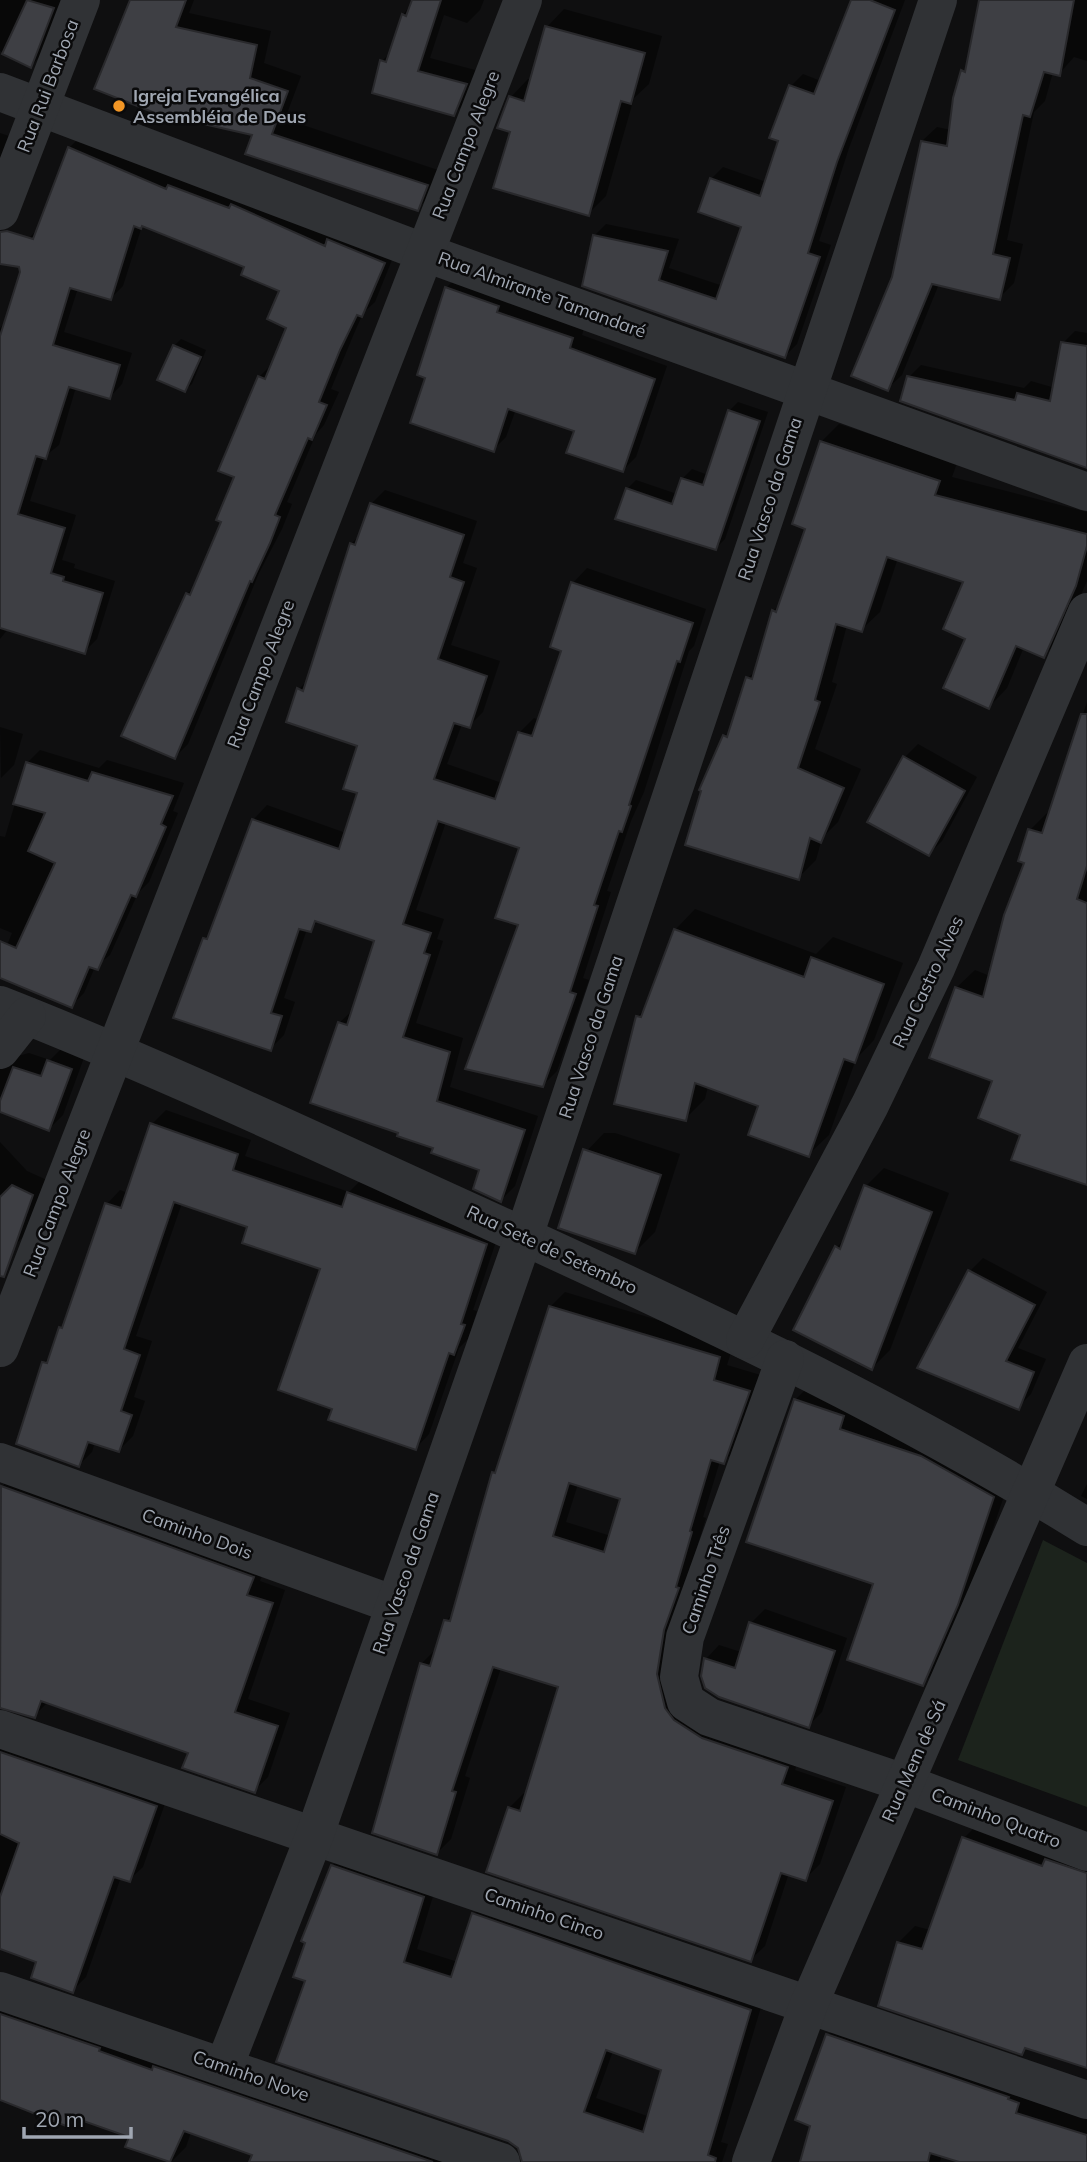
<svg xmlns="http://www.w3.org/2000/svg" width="1087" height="2162" viewBox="0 0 1087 2162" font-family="Mulish,sans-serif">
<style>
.green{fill:#1c231c}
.shadow{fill:#0007;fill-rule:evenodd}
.building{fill:#3e3f44;stroke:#29292c;stroke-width:2;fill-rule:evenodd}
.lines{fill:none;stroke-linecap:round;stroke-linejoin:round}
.street{stroke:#303235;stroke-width:38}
.poi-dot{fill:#f29625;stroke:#0a0a0b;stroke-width:2.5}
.labels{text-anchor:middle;stroke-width:5;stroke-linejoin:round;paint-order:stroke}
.street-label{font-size:18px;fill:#a0a7b2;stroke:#0a0a0b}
.poi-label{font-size:18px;font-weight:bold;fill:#a0a7b2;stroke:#0a0a0b;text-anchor:start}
</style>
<rect width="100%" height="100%" fill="#0f0f10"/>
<polygon class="green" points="1043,1540 1087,1563 1087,1807 958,1760"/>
<g class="shadow">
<polygon points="0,0 66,0 46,50 31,66 0,51"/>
<polygon points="132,0 194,0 189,13 271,31 264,63 301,76 285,119 441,171 432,194 417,209 255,133"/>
<polygon points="414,0 484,0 480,10 467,23 444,15 430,58 479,71 467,101 454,114 382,61 392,51 403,15"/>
<polygon points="853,0 905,0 849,148 819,241 831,245 797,344 785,356 584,285 594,236 606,224 679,239 669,268 723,286 743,226 711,179 723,167 766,182 780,140 791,86 803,74 821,81"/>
<polygon points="981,0 1087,0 1087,61 1074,57 1059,74 1053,72 1045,101 1034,112 1007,240 1023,244 1014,283 999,298 939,284 902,375 887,389 894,277 922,141 937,127 951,130"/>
<polygon points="564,9 662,36 649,84 634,98 606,196 588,214 512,130 511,97 528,79 531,80 547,27"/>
<polygon points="0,133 12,137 0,169"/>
<polygon points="82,135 396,250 375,302 363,313 353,336 331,389 339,392 324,425 316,434 287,502 292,504 282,529 259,573 188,744 175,757 187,594 196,585 224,522 259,377 272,364 289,327 281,290 247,266 142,226 123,286 111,298 78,288 64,332 132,353 122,384 110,397 76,387 59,445 44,457 30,501 76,515 62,560 75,564 74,568 115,581 97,639 84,652 8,629 0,639 0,328 6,322 29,238 39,228 69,148"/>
<polygon points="459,275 585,325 582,335 667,366 636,457 623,470 576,430 516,409 506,437 493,450 428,376 446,288"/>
<polygon points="1075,331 1087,333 1087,465 909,377 921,365 1024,388 1031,381 1055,388 1063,343"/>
<polygon points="181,339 206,350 192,384 185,390 174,346"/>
<polygon points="738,402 768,412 725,539 716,548 627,489 636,480 677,494 683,478 692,469 708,475 729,411"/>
<polygon points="839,424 957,463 952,477 1087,512 1087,581 1062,638 1043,656 1024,647 1007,688 989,707 967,638 965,581 898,558 880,612 861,630 847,625 832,682 837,684 815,749 861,769 838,822 822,838 816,860 798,878 724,736 732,729 748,678 757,669 773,611 781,603 807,528 821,442"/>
<polygon points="385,490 477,521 463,563 477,568 451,645 500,661 483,712 469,726 462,724 447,764 502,783 520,732 534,718 539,720 563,650 552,646 573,583 587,568 706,609 694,646 689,651 644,792 631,821 607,891 611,892 583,978 589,980 557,1071 543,1085 520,924 521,847 446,822 416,910 444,919 437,939 443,941 416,1023 463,1038 450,1087 538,1116 515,1186 501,1200 482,1168 435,1147 339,1023 354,1009 376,940 320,921 307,929 284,998 295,1002 284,1035 270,1049 204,939 213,930 253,820 267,805 346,833 359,792 359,745 299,689 309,679 351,544 361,534 371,504"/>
<polygon points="1087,702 1087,1183 1022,1134 994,1080 956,988 975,970 990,976 1026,862 1030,830 1048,812 1051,812"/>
<polygon points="0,727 23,734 14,765 1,778"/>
<polygon points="918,744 977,777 942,841 929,854 904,758"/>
<polygon points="40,750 99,768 107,760 184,783 173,811 178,813 149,882 138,893 110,955 95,967 84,993 71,1006 0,976 0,962 12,933 0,928 0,836 5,837 27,763"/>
<polygon points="695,909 816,954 833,937 903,963 874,1040 856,1059 829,1135 808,1155 760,1105 708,1086 705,1099 685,1119 637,1017 646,1008 675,930"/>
<polygon points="63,1047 85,1055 63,1115 49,1129 0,1110 0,1053 11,1058 29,1053 50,1060"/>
<polygon points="166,1110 251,1140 245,1156 349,1192 362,1179 500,1230 473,1310 477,1311 468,1339 459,1348 429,1434 416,1448 334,1407 322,1268 250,1226 182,1203 136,1336 152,1341 134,1397 145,1401 133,1436 119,1450 95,1442 92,1452 79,1465 44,1363 52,1354 65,1324 107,1204 120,1190 128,1193 152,1124"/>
<polygon points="604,1133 615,1133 680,1154 655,1232 635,1252 584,1154"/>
<polygon points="0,1142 27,1171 47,1180 28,1232 14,1246 0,1241"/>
<polygon points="884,1168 949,1193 890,1350 872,1368 837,1247 845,1239 866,1186"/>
<polygon points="983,1258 1047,1292 1018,1348 1046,1359 1031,1394 1018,1407 920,1367 970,1271"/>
<path d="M565 1292 734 1343 727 1365 764 1376 738 1448 723 1462 720 1461 703 1517 706 1518 689 1573 679 1693 801 1752 795 1770 846 1787 820 1864 805 1879 789 1873 765 1946 750 1960 509 1808 524 1793 527 1794 560 1686 501 1668 465 1776 470 1778 451 1839 437 1853 374 1832 422 1663 436 1649 446 1621 454 1612 494 1473 499 1467 550 1307ZM578 1484 623 1498 611 1536 566 1522Z"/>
<polygon points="811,1384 1009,1481 973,1588 938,1668 923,1684 795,1400"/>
<polygon points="14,1473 266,1564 260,1581 285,1590 248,1699 290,1713 268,1777 254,1791 190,1752 48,1702 34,1716 0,1706 0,1489"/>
<polygon points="1087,1484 1087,1499 1081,1496"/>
<polygon points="765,1609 847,1638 822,1712 808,1726 706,1659 719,1645 741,1652 751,1623"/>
<polygon points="0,1732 169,1792 143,1867 129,1880 121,1877 86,1977 72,1991 39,1961 0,1947"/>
<polygon points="981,1821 1087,1852 1087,2067 1028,2047 1022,2053 898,1943 915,1926 930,1930 964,1838"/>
<path d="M346 1853 437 1883 417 1949 458 1962 474 1914 487 1901 764 1997 721 2142 728 2144 722 2162H524L518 2146 308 1980 332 1866ZM613 2051 663 2069 650 2117 596 2098Z"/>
<polygon points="0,2008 485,2162 251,2162 254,2154 191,2132 186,2147 172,2161 128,2145 131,2136 79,2118 71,2126 0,2099"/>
<polygon points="845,2018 1087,2113 1087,2162 965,2162 942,2154 940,2162 802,2162 828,2035"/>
</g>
<g class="building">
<polygon points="27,0 54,8 31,68 2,54"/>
<polygon points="130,0 186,0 176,27 257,45 250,78 288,91 272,134 428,185 418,211 245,154 252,135 155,113 94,89"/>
<polygon points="412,0 441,0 418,71 467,84 454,116 372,93 380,60 386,62 402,14 406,16"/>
<polygon points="851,0 870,0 895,10 837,162 808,253 820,257 785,358 582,286 593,235 668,251 659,280 716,299 741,227 698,212 710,178 760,196 778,141 769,138 789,85 814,94"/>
<polygon points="979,0 1074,0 1060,76 1044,72 1030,117 1023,115 993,254 1010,258 1000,300 932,284 888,391 851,376 892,277 921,141 947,146 953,98 961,70 965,72"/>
<polygon points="545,26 645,53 631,104 621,101 589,216 493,188 510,132 497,128 509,96 524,101"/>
<polygon points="68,147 166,189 168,185 229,208 231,204 325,246 327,239 385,263 362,317 357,315 340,350 319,402 327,405 312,440 308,438 275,515 280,517 270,543 252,582 250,581 175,759 121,736 186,593 190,595 221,522 216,520 234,477 218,471 258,376 265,379 286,328 267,319 279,291 241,275 244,267 142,226 141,229 134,226 111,300 70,288 53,345 120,365 110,399 69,387 46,459 36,456 18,514 65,528 51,573 64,577 63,581 103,593 85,654 0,628 0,336 20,272 19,267 0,264 0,232 7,231 33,239"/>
<polygon points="445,287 499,306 497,312 573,338 570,348 655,379 623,472 566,453 574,431 508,409 494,452 410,423 425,378 417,375"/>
<polygon points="1061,342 1087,346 1087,468 900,401 907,376 1015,400 1017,393 1050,401"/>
<polygon points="173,345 201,357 185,392 157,380"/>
<polygon points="728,410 760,421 716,550 615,519 626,488 672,504 681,478 703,485"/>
<polygon points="820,441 940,481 935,495 1087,534 1087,546 1076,586 1044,658 1016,646 989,709 943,688 965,639 943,629 963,582 887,557 862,632 836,624 815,700 820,702 798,768 844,788 821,843 810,838 799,880 685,845 701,791 699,790 723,735 727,737 746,677 752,679 772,610 776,612 805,529 792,524"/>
<polygon points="370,503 464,535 450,577 464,582 438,659 487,676 470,728 454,723 434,779 495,799 518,732 532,736 543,704 561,651 550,647 571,582 693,623 680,662 677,661 629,805 631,806 622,832 619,831 594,905 598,906 570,992 576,994 543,1087 465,1069 518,925 495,918 519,848 438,821 403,924 431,933 424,953 430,955 403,1037 450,1052 437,1101 525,1130 501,1202 473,1189 479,1170 431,1153 433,1148 397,1136 398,1133 310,1103 338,1022 347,1025 374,941 315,921 311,932 299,929 271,1013 282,1016 271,1051 173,1018 203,938 207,939 252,819 339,849 357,793 343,789 357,746 286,722 297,688 303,691 350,543 355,545"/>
<polygon points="1081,714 1087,714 1087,866 1077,899 1087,903 1087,1185 1011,1160 1020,1135 978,1118 992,1081 929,1058 955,987 983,997 1004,915 1024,863 1018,861 1028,829 1042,833"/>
<polygon points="903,756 965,791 929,856 867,822"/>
<polygon points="26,762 88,781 92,772 173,796 161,824 166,827 136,897 131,895 98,970 89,967 72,1008 0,978 0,941 16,948 55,863 28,851 45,813 13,804"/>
<polygon points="674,929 804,977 811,957 884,984 855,1063 844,1059 809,1157 748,1135 758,1106 695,1083 686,1121 614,1104 636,1016 641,1017"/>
<polygon points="47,1060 72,1069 49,1131 0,1112 0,1101 13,1067 41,1076"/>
<polygon points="150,1123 238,1154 233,1170 342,1207 347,1192 487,1244 461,1324 465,1325 454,1355 449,1353 416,1450 328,1420 332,1409 278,1390 320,1269 242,1243 247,1227 174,1202 124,1349 140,1355 121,1411 132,1415 119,1452 88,1442 79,1467 16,1444 42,1362 47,1363 59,1327 62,1328 105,1203 121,1208"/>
<polygon points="583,1149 661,1175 635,1254 558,1228"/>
<polygon points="12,1185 33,1195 4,1277 0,1276 0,1197"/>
<polygon points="864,1185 932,1212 872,1370 793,1330 835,1246 840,1249"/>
<polygon points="968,1270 1035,1305 1006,1361 1034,1372 1019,1410 917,1368"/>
<path d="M549 1306 720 1357 714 1380 750 1391 724 1464 711 1460 690 1531 692 1532 676 1587 679 1588 664 1630 657 1674 665 1708 674 1720 702 1738 788 1767 782 1784 833 1801 806 1881 781 1873 751 1962 486 1872 508 1807 520 1811 558 1687 493 1667 452 1791 456 1792 437 1855 372 1833 420 1663 430 1666 444 1620 450 1621 492 1472 495 1473ZM569 1483 620 1499 604 1552 553 1536Z"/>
<polygon points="794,1399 844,1416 840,1429 921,1456 994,1497 958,1605 923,1686 847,1660 873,1584 746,1542"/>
<polygon points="1,1486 254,1577 247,1595 273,1603 235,1712 278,1726 255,1793 182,1768 188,1753 41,1701 35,1718 0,1708"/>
<polygon points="749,1622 835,1651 809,1728 719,1697 705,1688 701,1676 704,1658 735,1668"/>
<polygon points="0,1752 157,1806 130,1882 114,1877 73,1993 31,1978 36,1962 0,1949 0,1897 19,1843 0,1834"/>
<polygon points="962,1837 1042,1866 1045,1859 1087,1873 1087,2068 1025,2048 1022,2055 878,2006 897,1942 922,1949"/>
<path d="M331 1865 424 1897 404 1962 451 1977 472 1913 751 2010 708 2155 716 2158 715 2162H522L518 2148 508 2141 276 2062 305 1981 293 1977 305 1943 301 1941ZM606 2050 661 2070 643 2132 584 2112Z"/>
<polygon points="0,2014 100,2048 99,2051 152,2070 153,2066 433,2162 249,2162 252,2155 184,2131 170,2162 125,2147 129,2137 75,2118 71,2128 0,2100"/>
<polygon points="826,2034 1009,2097 1008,2099 1019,2103 1016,2113 1087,2135 1087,2162 959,2162 930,2153 928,2162 800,2162 810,2126 795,2120"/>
</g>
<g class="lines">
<g class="street">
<polyline points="0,92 423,252 1087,492"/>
<polyline points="0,211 81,0"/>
<path d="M0 1005C158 1067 312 1140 466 1210 677 1306 890 1404 1087 1527"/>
<polyline points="0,1050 27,1016"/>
<polyline points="745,1340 870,1105 936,968 1087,612"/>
<polyline points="0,1348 523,0"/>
<polyline points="785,1359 685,1637 679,1677 686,1702 709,1717 904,1783 1087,1852"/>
<polyline points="0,1462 395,1605"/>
<polyline points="0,1729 1087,2100"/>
<polyline points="0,1991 501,2162"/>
<polyline points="224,2067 314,1837 524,1236 938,0"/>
<polyline points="751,2162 809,2004 1087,1363"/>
</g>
</g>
<circle class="poi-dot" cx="119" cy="106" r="7"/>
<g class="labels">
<g class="street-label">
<text transform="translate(48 86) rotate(-69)" y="6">Rua Rui Barbosa</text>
<text transform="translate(466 145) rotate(-69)" y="6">Rua Campo Alegre</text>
<text transform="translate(542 295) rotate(20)" y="6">Rua Almirante Tamandaré</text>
<text transform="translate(770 499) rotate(-72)" y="6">Rua Vasco da Gama</text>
<text transform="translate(261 674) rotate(-69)" y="6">Rua Campo Alegre</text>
<text transform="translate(928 982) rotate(-65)" y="6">Rua Castro Alves</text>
<text transform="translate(591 1037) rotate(-72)" y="6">Rua Vasco da Gama</text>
<text transform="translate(57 1203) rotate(-69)" y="6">Rua Campo Alegre</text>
<text transform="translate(552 1250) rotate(25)" y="6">Rua Sete de Setembro</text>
<text transform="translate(197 1534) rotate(20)" y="6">Caminho Dois</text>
<text transform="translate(406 1573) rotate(-71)" y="6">Rua Vasco da Gama</text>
<text transform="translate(706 1580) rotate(-71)" y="6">Caminho Três</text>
<text transform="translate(914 1761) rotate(-66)" y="6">Rua Mem de Sá</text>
<text transform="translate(996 1818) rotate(21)" y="6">Caminho Quatro</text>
<text transform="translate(544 1914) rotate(19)" y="6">Caminho Cinco</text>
<text transform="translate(251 2076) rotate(19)" y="6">Caminho Nove</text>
</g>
<g class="poi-label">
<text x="133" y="102">Igreja Evangélica<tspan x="133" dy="21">Assembléia de Deus</tspan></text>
</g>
</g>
<path d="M24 2127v10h107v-10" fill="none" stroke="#a0a7b2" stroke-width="3.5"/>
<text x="35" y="2127" font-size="21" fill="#a0a7b2" stroke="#0a0a0b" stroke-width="5" paint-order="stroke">20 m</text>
</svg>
